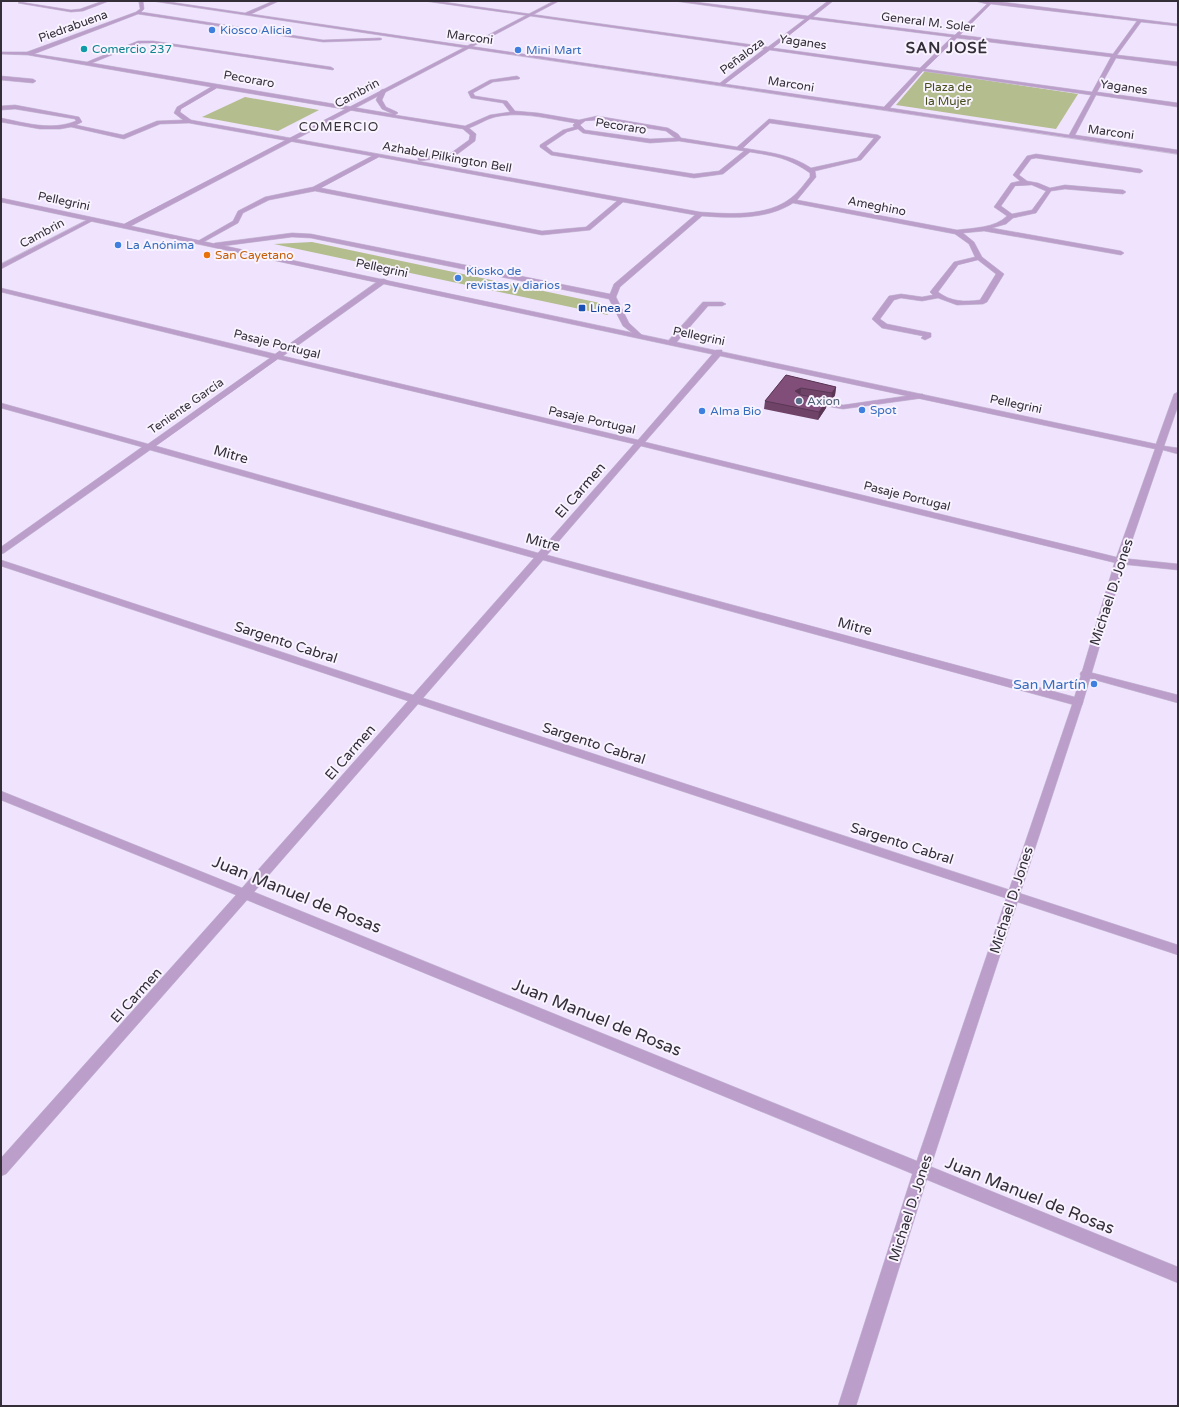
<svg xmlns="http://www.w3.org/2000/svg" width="1179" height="1407" viewBox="0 0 1179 1407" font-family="'Varela Round',sans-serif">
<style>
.green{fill:#b4bd8d}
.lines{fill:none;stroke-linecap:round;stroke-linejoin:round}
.minor-casing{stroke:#c9bfd6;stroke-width:1}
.tertiary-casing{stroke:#c9bfd6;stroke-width:1}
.minor{fill:#bb9fca;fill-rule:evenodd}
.tertiary{fill:#bb9fca;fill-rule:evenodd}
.wall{fill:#6f4368}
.shaded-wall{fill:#5a3755}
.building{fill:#814e79;stroke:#5a3755}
.shop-dot{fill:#3f7fe0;stroke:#f8f3fe;stroke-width:1.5}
.culture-dot{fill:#0f9aa8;stroke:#f8f3fe;stroke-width:1.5}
.food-dot{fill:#e8710a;stroke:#f8f3fe;stroke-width:1.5}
.transit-dot{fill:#1a4fb4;stroke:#f8f3fe;stroke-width:1.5}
.service-dot{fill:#5c6f8a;stroke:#f8f3fe;stroke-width:1.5}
.labels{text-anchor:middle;stroke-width:4;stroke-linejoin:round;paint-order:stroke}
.far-street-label{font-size:12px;fill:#332e38;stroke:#f8f3fe}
.far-shop-label{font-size:12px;fill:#366cbe;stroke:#f8f3fe;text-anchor:start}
.far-culture-label{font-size:12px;fill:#0d838f;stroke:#f8f3fe;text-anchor:start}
.far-park-label{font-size:12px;fill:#474e1b;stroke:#f8f3fe}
.far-food-label{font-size:12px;fill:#c56008;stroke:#f8f3fe;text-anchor:start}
.far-transit-label{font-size:12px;fill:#164399;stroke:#f8f3fe;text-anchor:start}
.far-service-label{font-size:12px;fill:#4e5e75;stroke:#f8f3fe;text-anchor:start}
.far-neighbourhood-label{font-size:13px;letter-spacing:1px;fill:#332e38;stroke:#f8f3fe}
.street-label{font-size:14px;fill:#332e38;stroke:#f8f3fe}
.shop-label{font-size:14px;fill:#366cbe;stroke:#f8f3fe;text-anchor:end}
.far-district-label{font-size:15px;font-weight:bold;letter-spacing:1px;fill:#332e38;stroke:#f8f3fe}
.near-street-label{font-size:17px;fill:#332e38;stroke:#f8f3fe}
</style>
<rect width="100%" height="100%" fill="#efe3fe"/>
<g class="green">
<polygon points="925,71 1078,94 1056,129 896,105"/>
<polygon points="245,97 319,110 278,131 202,117"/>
<polygon points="312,242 600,303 608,315 274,244"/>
</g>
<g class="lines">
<g class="minor-casing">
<g id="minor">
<polygon points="103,1 109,1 83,11 71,12 18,3 20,2 71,10 80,9"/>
<path d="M139 1H143L144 9 141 12 323 40 380 38 382 39 380 40 323 42 138 14 34 54 87 62 138 41H153L331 67 334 69 333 70 153 43H141L92 63 393 114 382 109 376 100 380 91 383 89 386 91 382 100 386 107 397 112 398 113 395 115 465 126 490 115 510 112 503 103 471 98 468 92 490 80 517 76 520 78 519 79 493 82 473 93 475 96 507 101 515 111 538 113 579 120 597 116 668 128 678 134 681 138 737 147 769 119 878 135 881 137 861 160 815 171 816 177 797 200 957 230C973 228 995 228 1007 216L994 207 1011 183 1020 181 1013 175 1027 156 1036 154 1140 169 1143 171 1140 173 1036 158 1031 159 1019 175 1027 181 1038 183 1050 188 1065 185 1123 190 1126 192 1123 194 1065 189 1051 191 1036 213 1013 218 1006 224 992 228 1121 251 1124 253 1121 255 984 231 963 233 974 242 982 257 1004 274 987 302 983 304 957 305 938 298 922 301 901 298 894 300 880 319 887 324 931 333V337L925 340 921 338 923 336 882 328 872 319 889 296 901 294 922 297 933 295 930 292 954 262 975 257 969 244 955 234 793 203C767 220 731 218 702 216L620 287 616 297 629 323 643 336 639 338 623 326 609 299 311 238 292 237 215 247 212 245 215 243 292 233 311 234 610 294 614 284 695 215 623 202 590 230 542 235 315 191 269 200 243 213 238 223 200 244 197 242 198 241 233 221 238 211 265 197 313 187 372 156 189 123 160 124 124 139 71 127 60 129H40L1 122V118C26 123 51 131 76 121L75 119 15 109 1 110V106L15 105 79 117 82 122 76 125 123 135 157 121 183 120 174 113 177 107 211 87 28 55 1 54V52H27L136 12 140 9ZM217 88 463 129 470 135 469 140 451 153 418 158V160L420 161 455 156 475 141 476 134 469 128C478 125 486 119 495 117 521 111 549 119 575 123L573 125 574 127 563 130 540 145V147L551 155 694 178 723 174 750 152C775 156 789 158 810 173V177C804 184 799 192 791 198 767 217 729 214 700 212L191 120 180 112 181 109ZM597 120 666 131 675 138 650 139 585 130 580 125 585 121ZM770 123 874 138 857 158 811 168C790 154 767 152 743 148ZM578 129 583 133 650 143 679 141 744 151 719 171 694 174 553 152 546 146 567 132ZM379 157 617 201 586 227 542 231 321 188ZM1032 185 1046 191 1032 210 1012 214 1001 206 1015 186ZM978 260 996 274 980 300C965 302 951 302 938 292L958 265Z"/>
<path d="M152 1H163L245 13 273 1H279L251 14 720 83 764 49 424 1H436L768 47 805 19 674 1H687L808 16 828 1H833L813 17 955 35 987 4 975 1H994L1178 24V26L1141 22 1117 55 1178 62V66L1116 58 1097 92 1178 103V107L1096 95 1075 135 1178 150V154ZM991 4 1137 21 1113 54 960 35ZM810 19 952 37 920 68 773 48ZM957 38 1111 57 1092 92 925 69ZM770 50 918 71 884 107 725 84ZM923 71 1091 95 1069 135 890 108Z"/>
<polygon points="1,76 33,79 36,81 33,83 1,80"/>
<polygon points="91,218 96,219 1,269 1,264"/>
<path d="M381 279H384L388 281 283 356 638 440 716 350H722V354L645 442 1120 558 1178 564V570L1120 564 641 446 547 555 1082 699 1083 702 1082 705 1078 706 543 560 423 698 1178 945V955L418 704 254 892 1178 1267V1283L247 900 6 1174 1 1176V1158L236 895 1 800V791L242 888 408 701 1 566V560L413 695 534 558 150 450 4 553 1 554V547L142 447 1 408V403L148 444 270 358 1 292V288L275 354ZM278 359 634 444 538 553 156 446Z"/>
<polygon points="703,302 722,302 726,304 722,306 708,306 675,344 669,344 669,340"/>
<polygon points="920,394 923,394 923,398 843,409 814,404 810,402 814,400 843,405"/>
<polygon points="1085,671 1178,695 1178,703 1081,676 1080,674 1081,672"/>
</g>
</g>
<g class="tertiary-casing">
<polygon id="tertiary" points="554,1 559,1 131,226 1156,444 1174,394 1178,392 1178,406 1164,446 1178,448 1178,454 1163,450 1125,561 1083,702 929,1172 856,1406 838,1406 913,1172 1073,702 1115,561 1155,449 1,202 1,198 124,224"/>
</g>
<use href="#minor" class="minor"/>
<use href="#tertiary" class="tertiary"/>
</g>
<polygon class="wall" points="786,375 836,387 835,395 831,402 827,401 826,408 818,420 764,409 765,401"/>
<g class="shaded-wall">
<polygon points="836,387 835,395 831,402 832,393"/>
<polygon points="801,388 800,397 795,391"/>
<polygon points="828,400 826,408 818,420 819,412"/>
</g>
<polygon class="building" points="786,375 836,387 832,393 801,388 795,391 801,395 828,400 819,412 765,401"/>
<g class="shop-dot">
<circle cx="212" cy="30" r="4"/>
<circle cx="518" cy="50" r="4"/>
<circle cx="118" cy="245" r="4"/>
<circle cx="458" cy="278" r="4"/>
<circle cx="862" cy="410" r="4"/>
<circle cx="702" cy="411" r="4"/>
<circle cx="1094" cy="684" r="4"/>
</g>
<circle class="culture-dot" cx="84" cy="49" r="4"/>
<circle class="food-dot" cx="207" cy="255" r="4"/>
<rect class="transit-dot" x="578" y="304" width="8" height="8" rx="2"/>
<circle class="service-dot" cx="799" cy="401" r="4"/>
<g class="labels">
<g class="far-street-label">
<text transform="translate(928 22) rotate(7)" y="4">General M. Soler</text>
<text transform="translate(73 26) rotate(-20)" y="4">Piedrabuena</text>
<text transform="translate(470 37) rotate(8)" y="4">Marconi</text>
<text transform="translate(803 42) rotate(8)" y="4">Yaganes</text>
<text transform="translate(742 56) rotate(-37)" y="4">Peñaloza</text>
<text transform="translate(249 79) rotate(10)" y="4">Pecoraro</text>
<text transform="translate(791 84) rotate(9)" y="4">Marconi</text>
<text transform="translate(1124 87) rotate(8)" y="4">Yaganes</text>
<text transform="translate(357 93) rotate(-28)" y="4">Cambrin</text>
<text transform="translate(621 126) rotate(9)" y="4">Pecoraro</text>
<text transform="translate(1111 132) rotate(8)" y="4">Marconi</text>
<text transform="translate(447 157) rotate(10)" y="4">Azhabel Pilkington Bell</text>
<text transform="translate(64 201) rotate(12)" y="4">Pellegrini</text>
<text transform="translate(877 206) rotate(11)" y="4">Ameghino</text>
<text transform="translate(42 233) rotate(-28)" y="4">Cambrin</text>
<text transform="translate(382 268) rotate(12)" y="4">Pellegrini</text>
<text transform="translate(699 336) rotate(12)" y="4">Pellegrini</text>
<text transform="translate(277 344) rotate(14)" y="4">Pasaje Portugal</text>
<text transform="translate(1016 404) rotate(12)" y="4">Pellegrini</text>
<text transform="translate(186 406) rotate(-35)" y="4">Teniente García</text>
<text transform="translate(592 420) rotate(13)" y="4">Pasaje Portugal</text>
<text transform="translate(907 496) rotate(14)" y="4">Pasaje Portugal</text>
</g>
<g class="far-shop-label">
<text x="220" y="34">Kiosco Alicia</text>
<text x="526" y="54">Mini Mart</text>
<text x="126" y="249">La Anónima</text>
<text x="466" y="275">Kiosko de<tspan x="466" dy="14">revistas y diarios</tspan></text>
<text x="870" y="414">Spot</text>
<text x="710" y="415">Alma Bio</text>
</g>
<g class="far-culture-label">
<text x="92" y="53">Comercio 237</text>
</g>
<g class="far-park-label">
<text x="948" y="91">Plaza de<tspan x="948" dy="14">la Mujer</tspan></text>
</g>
<g class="far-food-label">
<text x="215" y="259">San Cayetano</text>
</g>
<g class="far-transit-label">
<text x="590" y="312">Línea 2</text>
</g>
<g class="far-service-label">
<text x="807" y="405">Axion</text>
</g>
<g class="far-neighbourhood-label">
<text x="339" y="131">COMERCIO</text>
</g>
<g class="street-label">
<text transform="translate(231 454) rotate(16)" y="5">Mitre</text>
<text transform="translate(580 490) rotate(-49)" y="5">El Carmen</text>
<text transform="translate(543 542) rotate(15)" y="5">Mitre</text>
<text transform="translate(1111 592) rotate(-72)" y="5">Michael D. Jones</text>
<text transform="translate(855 626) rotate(15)" y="5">Mitre</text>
<text transform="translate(286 642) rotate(18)" y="5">Sargento Cabral</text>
<text transform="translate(594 743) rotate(18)" y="5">Sargento Cabral</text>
<text transform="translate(350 752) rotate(-49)" y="5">El Carmen</text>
<text transform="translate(902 843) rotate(18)" y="5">Sargento Cabral</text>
<text transform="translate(1011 900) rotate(-72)" y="5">Michael D. Jones</text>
<text transform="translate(136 995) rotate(-48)" y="5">El Carmen</text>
<text transform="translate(910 1208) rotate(-72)" y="5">Michael D. Jones</text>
</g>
<g class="shop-label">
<text x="1086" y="689">San Martín</text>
</g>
<g class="far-district-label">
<text x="947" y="53">SAN JOSÉ</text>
</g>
<g class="near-street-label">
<text transform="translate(297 894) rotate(22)" y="6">Juan Manuel de Rosas</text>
<text transform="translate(597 1017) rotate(22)" y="6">Juan Manuel de Rosas</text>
<text transform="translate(1030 1195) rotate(22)" y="6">Juan Manuel de Rosas</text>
</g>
</g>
<rect width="1179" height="1407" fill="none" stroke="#332e38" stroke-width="4"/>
</svg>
